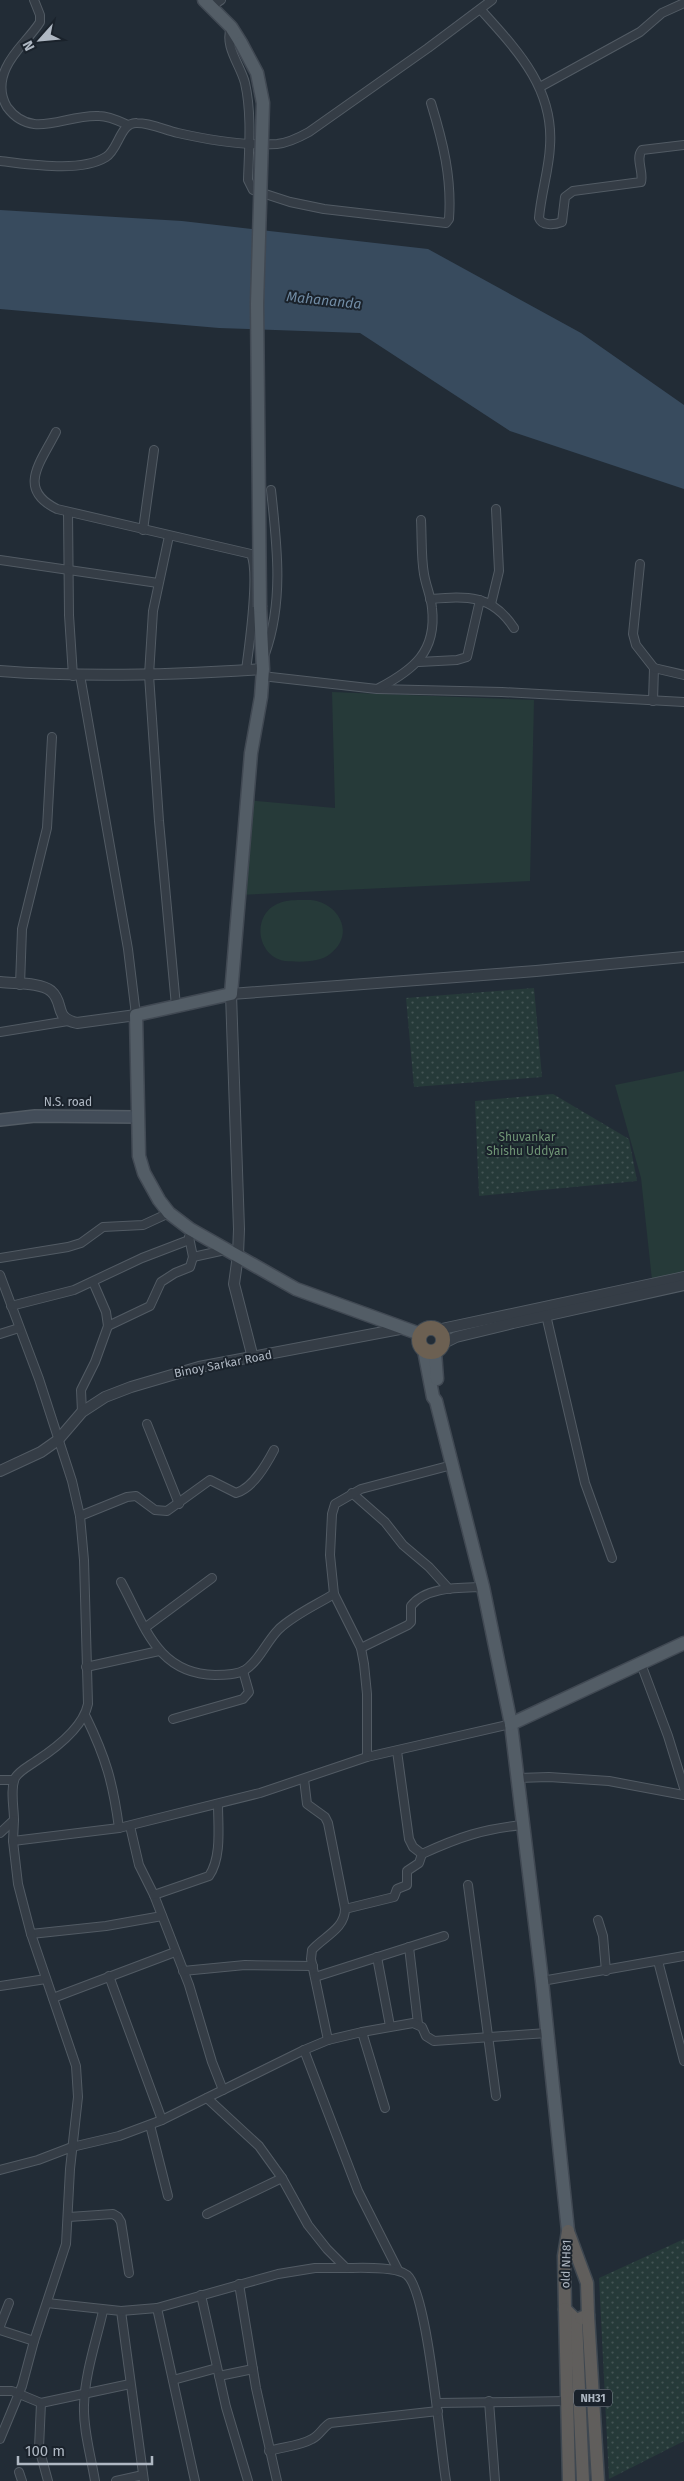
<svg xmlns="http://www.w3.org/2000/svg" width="684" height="2481" viewBox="0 0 684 2481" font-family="'Fira Sans',sans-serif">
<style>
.grass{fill:url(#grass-dots)}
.pitch{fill:#263a39}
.water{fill:#384b5e}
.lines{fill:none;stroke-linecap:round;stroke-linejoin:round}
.minor-casing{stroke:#525b64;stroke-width:10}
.tertiary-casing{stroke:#525b64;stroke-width:12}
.secondary-casing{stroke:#525b64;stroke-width:14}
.primary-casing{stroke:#414953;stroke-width:15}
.trunk-casing{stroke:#3f4851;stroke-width:15}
.motorway-casing{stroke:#3f4851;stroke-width:16}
.minor{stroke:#353d46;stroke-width:8}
.tertiary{stroke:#353d46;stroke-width:10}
.secondary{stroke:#434d59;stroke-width:11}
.primary{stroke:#535d66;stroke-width:12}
.trunk{stroke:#605e5c;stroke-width:12}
.motorway{stroke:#6c6052;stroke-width:14}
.primary-bridge-casing{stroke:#414953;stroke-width:15;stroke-linecap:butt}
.primary-bridge{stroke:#535d66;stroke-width:12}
.labels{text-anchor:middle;stroke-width:4;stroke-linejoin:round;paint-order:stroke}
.shield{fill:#1a222b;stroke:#828b95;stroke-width:1}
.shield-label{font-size:11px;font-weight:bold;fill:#afb8c3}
.street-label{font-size:12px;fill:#afb8c3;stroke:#1a222b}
.park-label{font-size:12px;fill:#709676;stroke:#1a222b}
.water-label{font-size:14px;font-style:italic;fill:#718ca5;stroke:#1a222b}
</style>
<defs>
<pattern id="grass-dots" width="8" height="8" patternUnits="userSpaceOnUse" patternTransform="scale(1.25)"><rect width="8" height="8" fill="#263a39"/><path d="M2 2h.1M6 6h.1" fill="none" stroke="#435454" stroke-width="1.8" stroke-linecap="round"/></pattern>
</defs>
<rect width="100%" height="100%" fill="#222c36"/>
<g class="grass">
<polygon points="534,988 542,1077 414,1087 406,998"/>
<polygon points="553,1094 629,1139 637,1181 479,1196 475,1101"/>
<polygon points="684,2239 684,2441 609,2479 599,2278"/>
</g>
<g class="pitch">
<polygon points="332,692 534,700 530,881 238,895 247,800 335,808"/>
<path d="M311 900C339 903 356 934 330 954 320 963 298 962 285 961 257 957 251 916 277 904 286 899 300 900 311 900Z"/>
<polygon points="684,1071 684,1274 652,1280 641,1178 615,1085"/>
</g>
<polygon class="water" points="0,210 182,221 428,249 581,333 684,405 684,489 510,431 360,333 219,328 0,309"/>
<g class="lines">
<g class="minor-casing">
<g id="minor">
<path d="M34 0 40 15V22C30 38 14 50 6 68 0 81 0 95 7 107 32 141 64 114 99 116 109 116 119 121 128 125"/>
<polyline points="212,6 221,0"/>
<path d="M481 10C517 50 554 88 550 146 549 170 541 193 539 218 542 226 554 225 562 222L565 197 573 191 641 182C644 172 635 158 642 150L684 145"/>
<path d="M231 27C224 47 240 64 245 83 252 114 249 148 248 180L253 190 290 202 324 209 446 223 449 219C452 178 443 142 431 103"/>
<polyline points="540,87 640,32 662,13 684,3"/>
<path d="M0 161C29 164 80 173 106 157 119 149 120 122 137 123 151 123 165 130 178 133 209 140 246 146 277 144 288 143 300 137 309 132L428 48 492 0"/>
<path d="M56 432C41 462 16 489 57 509L251 554C260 573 249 647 246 670"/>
<polyline points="68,512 69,615 73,676"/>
<polyline points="143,530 154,450"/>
<polyline points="169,536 153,611 149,675 159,821 176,1006"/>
<polyline points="0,560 158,583"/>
<polyline points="640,564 633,634 636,645 654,668 653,701"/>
<path d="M430 599C467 596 492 594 514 628"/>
<polyline points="491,604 499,571 496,509"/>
<path d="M265 654C284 601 277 545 271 490"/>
<polyline points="419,662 457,660 467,657 480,600"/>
<polyline points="654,668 684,675"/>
<polyline points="80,675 128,949 136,1015"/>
<polyline points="262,676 377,689 502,692 684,702"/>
<path d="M379 688C413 670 437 652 432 608 431 597 426 586 424 574 421 557 422 538 421 520"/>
<polyline points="20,985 22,929 47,828 52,737"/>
<polyline points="0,1032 68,1021"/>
<polyline points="193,1257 225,1250"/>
<polyline points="0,1258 68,1247 81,1243 103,1227 143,1225 169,1213"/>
<path d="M0 1275 39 1379 72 1481 80 1516 84 1560 88 1704C83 1728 56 1748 36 1761 29 1766 19 1771 15 1778 10 1789 14 1808 14 1820L0 1833"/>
<polyline points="11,1306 74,1290 142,1258 189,1240"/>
<polyline points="546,1315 585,1483 612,1558"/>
<polyline points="108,1326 150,1306 161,1282 175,1273 190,1267 193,1257 189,1237"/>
<polyline points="0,1334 19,1328"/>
<polyline points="82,1412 81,1390 95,1362 108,1326 106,1312 93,1282"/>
<polyline points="147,1424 179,1504"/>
<polyline points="352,1493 385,1522 403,1545 429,1567 449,1589"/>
<path d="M80 1516 127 1497 136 1496 155 1510 167 1511 210 1480 236 1493C253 1488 266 1465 274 1450"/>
<path d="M121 1582C145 1626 157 1674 215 1675 224 1675 236 1675 245 1670 260 1660 266 1642 279 1629 295 1614 316 1605 334 1594"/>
<polyline points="146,1627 212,1578"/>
<path d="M361 1648 408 1625 411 1622V1606C426 1586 461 1588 483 1587"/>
<polyline points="641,1664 668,1736 684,1788"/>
<polyline points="86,1667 159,1651"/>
<path d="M86 1717C106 1758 113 1783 119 1828"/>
<polyline points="173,1719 243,1699 249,1692 243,1671"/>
<path d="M397 1751 409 1839 413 1847 422 1854C459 1837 483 1829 523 1825"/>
<polyline points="367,1757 367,1694 364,1664 361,1648 334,1594 330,1555 332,1514 335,1504 361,1489 452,1465"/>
<polyline points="518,1778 549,1777 609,1781 684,1795"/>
<path d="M304 1779 307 1804 325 1817 328 1823 345 1909C345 1929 323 1937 312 1950L311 1959 328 2040"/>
<polyline points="0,1780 14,1780"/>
<polyline points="130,1826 139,1865 154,1895 189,1985 212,2062 223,2090"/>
<polyline points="13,1841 119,1828 260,1793 367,1757 511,1724"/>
<polyline points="468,1885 496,2096"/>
<path d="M154 1895 209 1876C222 1857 218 1826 218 1804"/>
<polyline points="345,1909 394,1897 397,1889 407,1885 407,1871 419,1863 422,1854"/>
<polyline points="598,1920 603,1936 606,1971"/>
<polyline points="31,1934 106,1926 162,1916"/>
<polyline points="409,1947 418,2024"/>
<polyline points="377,1957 390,2026"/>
<polyline points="658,1961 684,2061"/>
<polyline points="183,1971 245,1965 313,1966"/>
<polyline points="109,1976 162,2120"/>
<polyline points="315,1977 444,1936"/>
<polyline points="542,1981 684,1956"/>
<polyline points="0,1986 46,1979"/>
<polyline points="53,1998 175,1952"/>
<polyline points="362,2032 385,2108"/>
<polyline points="304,2050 358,2191 398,2270"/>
<path d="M207 2098 259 2146 282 2178 308 2225 327 2249 346 2268C360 2268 396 2266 407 2275 428 2293 440 2446 446 2481"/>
<polyline points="150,2125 168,2196"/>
<polyline points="0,2170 38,2160 72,2147 119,2136 162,2120 304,2050 328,2040 362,2032 413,2023 422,2027 426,2036 434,2041 547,2033"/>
<polyline points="207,2214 282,2178"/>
<polyline points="69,2217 113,2214 118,2217 121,2222 129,2273"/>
<polyline points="239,2284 256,2388 277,2481"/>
<polyline points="201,2295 226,2407 248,2481"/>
<polyline points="47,2303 121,2311 144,2481"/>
<polyline points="157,2308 195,2481"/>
<polyline points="121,2311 157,2308 278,2274 315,2268 346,2268"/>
<polyline points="0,2326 9,2303"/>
<polyline points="0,2330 34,2341"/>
<polyline points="219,2376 253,2369"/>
<polyline points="173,2380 217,2368"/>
<polyline points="0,2391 12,2391 41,2403 39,2448 48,2481"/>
<polyline points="489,2401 495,2481"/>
<polyline points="41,2403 130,2384"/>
<polyline points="437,2403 568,2401"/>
<polyline points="0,2439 22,2386 34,2341 66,2244 70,2169 78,2097 76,2066 31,1934 18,1884 13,1841 14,1820"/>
<path d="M269 2451C282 2447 300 2446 312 2439 320 2435 322 2428 330 2423L438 2411"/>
<polyline points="19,2472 22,2481"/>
<path d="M95 2481C91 2456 83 2430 84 2405 85 2373 96 2342 103 2311"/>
<polyline points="116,2481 143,2475"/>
</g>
</g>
<g class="tertiary-casing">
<g id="tertiary">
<path d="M0 671C88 678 175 675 263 669"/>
<path d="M0 982C14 984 40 982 51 991 65 1003 53 1018 77 1023L136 1015"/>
<polyline points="437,1330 684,1277"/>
<polyline points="442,1344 456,1337 513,1323 684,1285"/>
<polyline points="253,1358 234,1284 238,1255 239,1229 231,994 536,971 684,957"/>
<polyline points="0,1471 41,1452 58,1440 82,1412 105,1397 131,1387 199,1367 405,1328"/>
</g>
</g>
<g class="secondary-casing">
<polyline id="secondary" points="0,1120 35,1116 137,1117"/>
</g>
<g class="primary-casing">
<g id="primary">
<polyline points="204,0 231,27 241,43"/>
<polyline points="260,607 263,669 261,697 251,753 231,994 136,1015 139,1156 144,1173 159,1200 169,1213 190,1229 296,1289 420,1334"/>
<polyline points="424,1350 433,1397 436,1401 483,1587 511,1724 542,1981 568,2231"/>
<polyline points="435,1352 437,1379"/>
<polyline points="511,1724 684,1643"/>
</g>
</g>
<g class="trunk-casing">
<g id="trunk">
<polyline points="568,2231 564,2256 565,2309 576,2320 583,2481"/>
<polyline points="569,2234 587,2283 588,2315 581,2318"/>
<polyline points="565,2309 569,2481"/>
<polyline points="588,2315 598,2481"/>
</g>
</g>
<g class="motorway-casing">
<circle id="motorway" cx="431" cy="1340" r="12"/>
</g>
<use href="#minor" class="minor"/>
<use href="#tertiary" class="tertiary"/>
<use href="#secondary" class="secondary"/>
<use href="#primary" class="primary"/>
<use href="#trunk" class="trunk"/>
<use href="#motorway" class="motorway"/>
<g class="primary-bridge-casing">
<polyline id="primary-bridge" points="241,43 257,73 263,103 257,304 260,607"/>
</g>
<use href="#primary-bridge" class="primary-bridge"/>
</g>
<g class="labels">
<rect class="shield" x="574" y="2389.5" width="38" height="17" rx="4"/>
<g class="shield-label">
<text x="593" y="2402">NH31</text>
</g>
<g class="street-label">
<text x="68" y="1106">N.S. road</text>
<text transform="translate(223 1364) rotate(-11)" y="4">Binoy Sarkar Road</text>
<text transform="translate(566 2264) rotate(-88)" y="4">old NH81</text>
</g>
<g class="park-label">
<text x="527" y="1141">Shuvankar<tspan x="527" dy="14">Shishu Uddyan</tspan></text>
</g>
<g class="water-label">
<text transform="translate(324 300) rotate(6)" y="5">Mahananda</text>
</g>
</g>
<g transform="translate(40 40) rotate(243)" stroke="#1a222b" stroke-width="4" paint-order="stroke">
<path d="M0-4L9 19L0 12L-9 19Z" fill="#afb8c3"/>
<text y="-8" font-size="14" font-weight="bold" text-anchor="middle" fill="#afb8c3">N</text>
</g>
<path d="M18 2456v8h134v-8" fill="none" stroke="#afb8c3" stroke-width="2.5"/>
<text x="25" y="2456" font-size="15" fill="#afb8c3" stroke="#1a222b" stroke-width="4" paint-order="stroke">100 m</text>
</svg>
